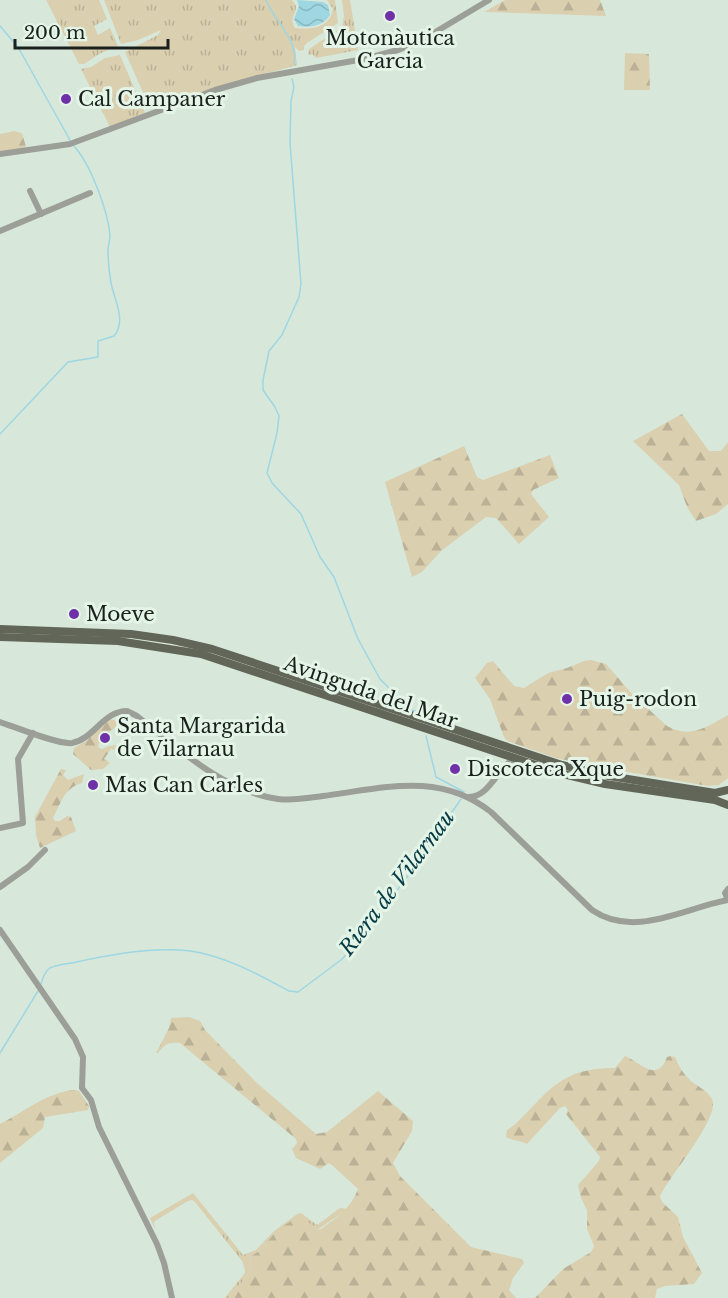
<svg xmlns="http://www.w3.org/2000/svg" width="728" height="1298" viewBox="0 0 728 1298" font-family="'Libre Baskerville',serif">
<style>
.grass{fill:url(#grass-tufts)}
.forest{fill:url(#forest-firs)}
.water{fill:url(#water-waves)}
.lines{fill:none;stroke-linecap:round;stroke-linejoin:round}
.stream{stroke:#9ed6e2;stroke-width:1.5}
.minor{stroke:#9c9f97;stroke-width:6}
.major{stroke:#626659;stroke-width:8}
.poi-dot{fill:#6e31a7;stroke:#e4f5e8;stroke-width:2}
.labels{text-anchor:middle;stroke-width:6;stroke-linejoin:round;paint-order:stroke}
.poi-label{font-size:20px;fill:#1a201c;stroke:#e4f5e8;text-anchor:start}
.street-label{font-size:20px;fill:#1a201c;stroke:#e4f5e8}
.water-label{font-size:21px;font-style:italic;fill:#063b45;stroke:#e4f5e8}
</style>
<defs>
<pattern id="grass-tufts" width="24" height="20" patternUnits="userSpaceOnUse" patternTransform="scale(1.5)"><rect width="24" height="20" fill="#dacfaf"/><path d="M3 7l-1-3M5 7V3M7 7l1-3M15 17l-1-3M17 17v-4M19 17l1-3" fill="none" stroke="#bab196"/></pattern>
<pattern id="forest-firs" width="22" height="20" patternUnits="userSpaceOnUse" patternTransform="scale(1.5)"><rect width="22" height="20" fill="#dacfaf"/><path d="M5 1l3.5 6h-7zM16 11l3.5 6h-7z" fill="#bab196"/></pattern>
<pattern id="water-waves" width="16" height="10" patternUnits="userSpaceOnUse" patternTransform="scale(1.5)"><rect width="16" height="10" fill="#9ed6e2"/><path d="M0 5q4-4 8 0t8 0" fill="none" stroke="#88b7c1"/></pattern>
</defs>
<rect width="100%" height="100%" fill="#d7e8db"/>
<g class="grass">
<polygon points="46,0 99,0 107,19 94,26 98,35 110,28 118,46 101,53 84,64 79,64"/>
<path d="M104 0H292L296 6C296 15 289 19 295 28 311 30 330 28 333 9L327 0H335L338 23 307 43 304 46V50L299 51 295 47 297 65 184 97 151 110 125 52 158 35 161 30 138 40 121 44Z"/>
<polygon points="342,0 350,0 358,50 316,58 312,54 308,55 309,49 342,27 344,16"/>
<polygon points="120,55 145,113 110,127 81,69 91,67 105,58"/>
<path d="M193 1193 243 1255 256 1250 273 1232 297 1214 301 1213 317 1225 340 1208 348 1209 317 1230 300 1216 277 1231 261 1250 251 1256C251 1279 241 1281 229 1298H225C228 1293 245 1274 245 1272 245 1268 243 1265 242 1261L195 1202 192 1200 188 1201 158 1219 154 1222 155 1229 150 1218Z"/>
</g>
<g class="forest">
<polygon points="505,0 600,0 606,16 484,12"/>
<polygon points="625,53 649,54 650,90 624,90"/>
<polygon points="14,131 22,133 26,147 0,153 0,134"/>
<polygon points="682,414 709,451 721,451 728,442 728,504 716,514 696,521 687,507 679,485 633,441"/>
<polygon points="464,446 477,477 483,480 550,455 559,478 533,490 531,494 549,517 519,544 496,518 486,517 441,551 422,572 412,577 385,482"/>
<path d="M591 660 606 664 633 695 667 726C690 739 707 727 728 715V778L719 785 708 786 587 765 556 758 507 741 504 737 490 699 475 678 487 663 493 661 514 686 524 688 548 673 567 668 584 661Z"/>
<path d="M110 719 121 722C113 732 101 733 98 747L102 749C115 743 121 745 134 750L136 754 111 749 104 759 110 763 103 769 91 770 73 754 74 748 86 741Z"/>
<path d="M61 769 66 770 63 775 68 780 84 774 82 783C64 788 61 803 53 818L55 821H60L67 816 71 817 76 831 40 848 36 835 35 817Z"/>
<path d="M189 1017 200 1021 205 1030 257 1083 316 1134 327 1132 378 1091 413 1121 412 1131 393 1163 400 1176 471 1247 522 1259 524 1263 513 1278 509 1290 516 1298H229C241 1281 251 1279 251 1256L261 1250 276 1231 300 1215 317 1230 321 1229C338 1217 351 1208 358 1189L333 1166 329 1163 320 1169 296 1158 292 1149 297 1143 296 1139 180 1043C168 1042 165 1044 158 1053H156L169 1028 171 1018Z"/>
<path d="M625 1056C640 1062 657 1084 667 1057L671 1056 675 1057C679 1066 683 1074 691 1081 697 1086 708 1091 712 1099 721 1118 668 1177 660 1197L662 1202 678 1217 683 1237 702 1273 694 1284 665 1286 657 1289 655 1298H535L563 1269 591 1252 594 1246 587 1229V1210L581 1198 578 1185 599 1161 600 1157 566 1114 568 1110 565 1106 560 1108 527 1144C521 1141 511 1140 506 1137L507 1130C517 1124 525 1114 534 1105 559 1078 577 1068 615 1068Z"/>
<path d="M72 1090 79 1091 89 1106 88 1110 45 1117 43 1128 0 1163V1124C26 1111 42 1095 72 1090Z"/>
</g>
<path class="water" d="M297 0 323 2 328 5 330 15C323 26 310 28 298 26L294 19 299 6Z"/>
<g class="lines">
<g class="stream">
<path d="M266 0C274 21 299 40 294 64"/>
<polyline points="0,26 18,47 71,142"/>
<polyline points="292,79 294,87 291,101 290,143 301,284 299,297 282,335 269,351 263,380 263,390 275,407 279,416 277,433 267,473 272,483 301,514 320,557 334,577 358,639 380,679 411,710 423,713 428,717"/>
<path d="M0 434 68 362 98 357V341L114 336C127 321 114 299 111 283 109 272 108 260 108 250 108 245 110 241 110 236 108 211 91 165 74 146"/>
<polyline points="426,736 436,777 464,792"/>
<path d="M41 984C43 978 44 972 50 968 56 965 65 964 72 963 111 954 171 943 209 955 238 963 263 977 289 991L298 992 341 960 351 950 405 880 461 799"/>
<polyline points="0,1053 38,991"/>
</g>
<g class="minor">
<polyline points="0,154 70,144 215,90 257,78 364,59 398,50 417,43 489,0"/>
<polyline points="30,191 41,214"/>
<polyline points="0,231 90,193"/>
<path d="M0 722C15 727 59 745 72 743 94 739 103 711 127 711L137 716C179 749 223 791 278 799 293 801 308 798 323 796 384 788 439 771 491 812L592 910C634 939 684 908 728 900"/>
<path d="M469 797C491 796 497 767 516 758"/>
<polyline points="0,828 23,823 18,759 33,733"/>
<polyline points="0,887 28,867 45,850"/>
<polyline points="728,889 725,893 728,900"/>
<polyline points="0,930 75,1039 83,1057 82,1088 91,1100 99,1127 157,1244 164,1263 172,1298"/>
</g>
<g class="major">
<polyline points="0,629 131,634 173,640 212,649 562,765 609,776 715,793 728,790"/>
<polyline points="0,637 118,641 201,654 563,774 605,784 715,800 728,805"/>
</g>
</g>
<g class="poi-dot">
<circle cx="390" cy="16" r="6"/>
<circle cx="66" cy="99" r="6"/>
<circle cx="74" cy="614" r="6"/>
<circle cx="567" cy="699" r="6"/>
<circle cx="105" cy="738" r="6"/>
<circle cx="455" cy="769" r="6"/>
<circle cx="93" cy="785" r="6"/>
</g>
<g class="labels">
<g class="poi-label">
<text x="390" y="45" text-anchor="middle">Motonàutica<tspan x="390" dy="23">Garcia</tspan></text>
<text x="78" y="106">Cal Campaner</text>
<text x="86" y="621">Moeve</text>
<text x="579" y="706">Puig-rodon</text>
<text x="117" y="733">Santa Margarida<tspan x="117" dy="23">de Vilarnau</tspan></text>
<text x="467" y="776">Discoteca Xque</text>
<text x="105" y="792">Mas Can Carles</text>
</g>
<g class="street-label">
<text transform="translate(371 692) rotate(19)" y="7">Avinguda del Mar</text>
</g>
<g class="water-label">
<text transform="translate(397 883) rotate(-53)" y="7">Riera de Vilarnau</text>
</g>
</g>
<path d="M15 39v9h153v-9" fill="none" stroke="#1a201c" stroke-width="3"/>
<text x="24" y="39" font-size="18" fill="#1a201c" stroke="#e4f5e8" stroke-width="4.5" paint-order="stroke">200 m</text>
</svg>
